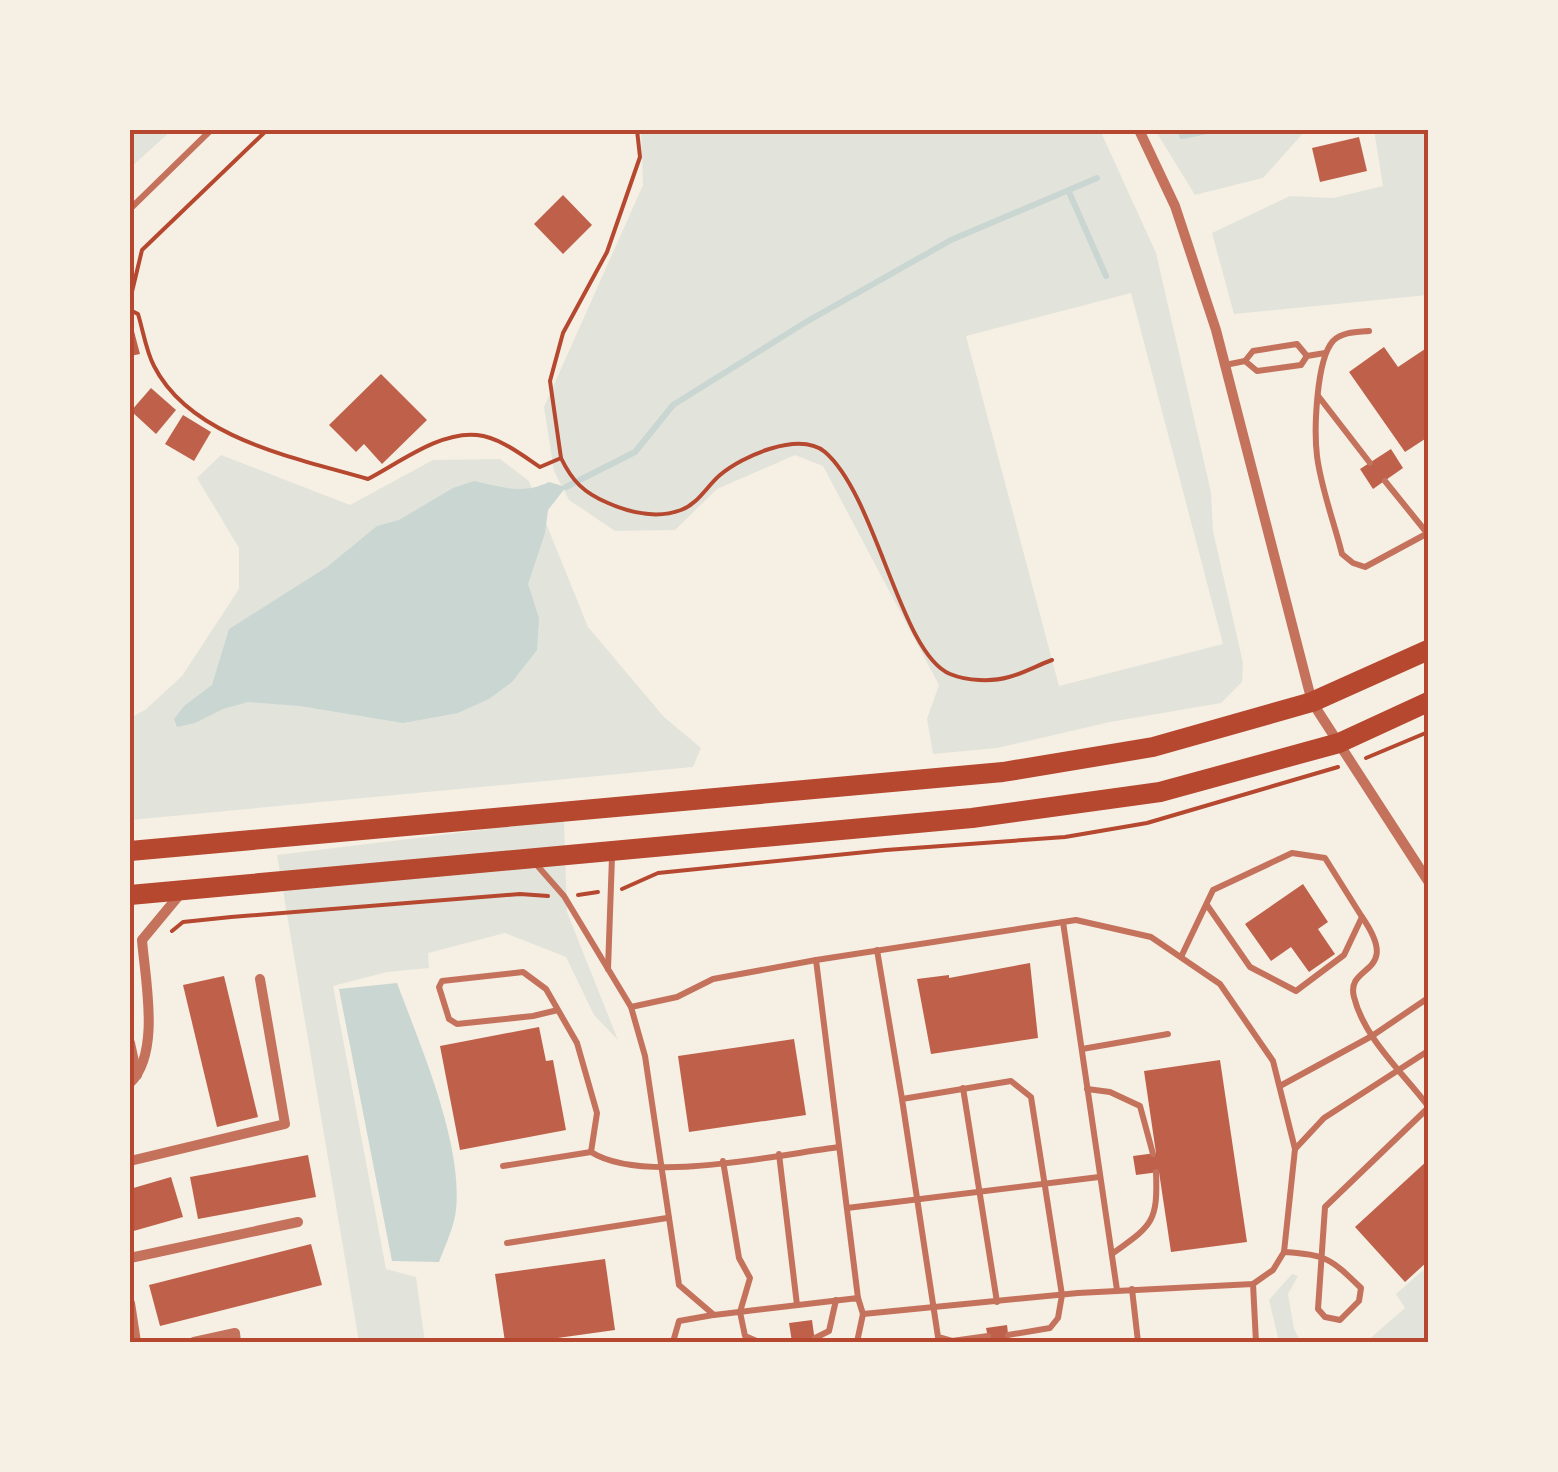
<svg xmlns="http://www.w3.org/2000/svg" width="1558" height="1472" viewBox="0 0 1558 1472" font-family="'DM Sans',sans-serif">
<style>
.green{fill:#e2e4dc;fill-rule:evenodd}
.water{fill:#c9d6d2}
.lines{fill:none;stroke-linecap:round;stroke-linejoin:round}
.stream{stroke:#c9d6d2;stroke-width:6}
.building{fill:#bf614a}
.path{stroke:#b5482f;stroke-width:4}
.service{stroke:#c5725c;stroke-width:6}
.minor{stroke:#c5725c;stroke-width:10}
.trunk{stroke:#b5482f;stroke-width:20}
.neatline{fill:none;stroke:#b5482f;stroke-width:4}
</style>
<rect width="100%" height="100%" fill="#f6efe4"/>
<g class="green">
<polygon points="130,130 172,130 130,168"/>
<path d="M641 130H1100L1156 253 1211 492 1213 531 1243 663 1242 682 1221 703 1110 722 997 748 933 754 927 719 939 685 823 466 795 455 717 489 675 530 615 531 569 500 554 471 544 407 643 185ZM1131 293 1223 644 1059 686 966 336Z"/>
<polygon points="1155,130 1306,130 1263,178 1195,195"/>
<polygon points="1374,130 1428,130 1428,295 1234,314 1212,233 1290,196 1333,198 1383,186"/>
<polygon points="221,455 350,505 433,460 500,459 529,481 588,627 664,717 701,748 693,767 130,820 130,718 145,710 182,676 239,589 239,548 197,478"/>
<polygon points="564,820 567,912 618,1040 594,1015 566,957 505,933 428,953 429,968 387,972 333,986 386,1269 416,1277 425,1342 359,1342 277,855"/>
<polygon points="1428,1266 1428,1339 1366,1342 1405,1308 1396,1294"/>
<polygon points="1292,1274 1298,1276 1288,1294 1294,1329 1301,1342 1279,1342 1269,1300"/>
</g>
<g class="water">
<path d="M474 481C502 487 522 495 549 482L566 487 548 510 545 533 528 584 539 618 537 650 512 682 489 699 458 713 403 723 300 706 248 702 223 709 195 723 177 727 174 719 184 706 212 685 229 629 327 567 377 526 399 520 453 488Z"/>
<path d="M397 983C420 1045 463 1143 456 1210 454 1227 445 1246 439 1262L392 1261 339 989Z"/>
</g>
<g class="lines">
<g class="stream">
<polyline points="1182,136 1212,130"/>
<polyline points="1069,192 1106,276"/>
<polyline points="566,487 635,452 673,405 806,322 951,240 1097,178"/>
</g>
</g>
<g class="building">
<polygon points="1359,137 1367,171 1320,182 1312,148"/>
<polygon points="563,195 592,225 563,254 534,224"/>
<polygon points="130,316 140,354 130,356"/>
<polygon points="1384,347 1398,367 1428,347 1428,437 1405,452 1349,372"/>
<polygon points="381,374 427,420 382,464 364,444 356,452 329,425"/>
<polygon points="151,388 176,410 156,434 131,411"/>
<polygon points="183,415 211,432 194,461 165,444"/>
<polygon points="1391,449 1403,468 1373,489 1360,469"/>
<polygon points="1303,884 1328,922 1318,929 1335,954 1309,972 1291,947 1271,961 1245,924"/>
<polygon points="1030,963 1038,1038 931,1054 917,979 949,975 949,978"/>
<polygon points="224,976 258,1117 217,1127 183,985"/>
<polygon points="539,1027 546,1061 553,1060 566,1130 460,1150 440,1046"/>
<polygon points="794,1039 806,1115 689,1132 678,1056"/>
<polygon points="1220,1060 1247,1242 1171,1252 1159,1172 1136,1175 1133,1156 1156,1153 1144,1071"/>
<polygon points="308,1155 316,1197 198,1219 190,1177"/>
<polygon points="1428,1160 1428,1261 1405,1282 1355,1227"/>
<polygon points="171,1177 183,1217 130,1232 130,1189"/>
<polygon points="311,1244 322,1285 160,1326 149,1285"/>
<polygon points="605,1259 615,1330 529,1342 505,1342 495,1274"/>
<polygon points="812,1320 815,1342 792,1342 789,1323"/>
<polygon points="1007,1325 1009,1342 989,1342 986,1328"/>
</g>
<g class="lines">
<g class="path">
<polyline points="130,300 142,250 267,130"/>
<path d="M130 310 138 314C143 330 146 351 154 366 191 439 297 458 368 479 399 463 440 431 477 435 499 437 522 455 540 467L561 458 550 381 563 333 607 252 640 157 637 130"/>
<path d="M561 458C572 481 584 493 608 503 631 513 657 519 681 510 698 504 707 486 720 475 742 456 799 431 825 452 877 497 900 653 950 674 967 681 992 682 1009 677 1024 673 1038 665 1052 660"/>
<polyline points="1366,758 1428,732"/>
<polyline points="622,889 658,873 886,850 1065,837 1147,823 1338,767"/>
<polyline points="578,895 598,892"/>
<polyline points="172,931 183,922 231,917 520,894 548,896"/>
</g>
<g class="service">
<polyline points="130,209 211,130"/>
<path d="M1369 331C1356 332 1342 332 1333 341 1316 360 1314 431 1317 456 1321 488 1334 522 1342 554L1353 563 1365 567 1428 533"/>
<polyline points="1245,361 1257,371 1301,365 1307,356 1325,353"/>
<polyline points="1225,365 1245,361 1253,351 1297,344 1307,356"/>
<polyline points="1319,397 1370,463"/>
<polyline points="1385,481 1427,533"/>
<polyline points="535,863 564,896 631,1007"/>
<path d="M1362 917C1403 976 1345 963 1354 997 1364 1038 1403 1073 1428 1106"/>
<polygon points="1076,920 1151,937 1220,984 1273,1061 1295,1149 1284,1252 1273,1270 1253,1284 1078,1293 863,1314 858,1298 714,1315 679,1285 645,1056 631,1007 677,997 713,979 816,960"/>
<polyline points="1063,922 1117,1290"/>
<polyline points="877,950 902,1099"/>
<polyline points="1181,957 1213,890 1292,853 1325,858 1362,917 1344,955 1296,991 1250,967 1207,905"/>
<polyline points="816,960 858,1298"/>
<polyline points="608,969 612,857"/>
<polyline points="558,1010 533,1016 457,1024 449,1019 439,987 442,981 523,972 546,989 577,1043 597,1113 591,1152"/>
<polyline points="1082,1049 1168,1034"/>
<polyline points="1280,1086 1372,1036 1428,998"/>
<polyline points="963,1088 997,1302"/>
<polyline points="1087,1089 1110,1092 1140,1106 1153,1154"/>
<polyline points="1296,1148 1324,1118 1428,1051"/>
<polyline points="779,1154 797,1305"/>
<polyline points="723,1161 739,1258 750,1278 740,1312 745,1336 759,1342"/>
<path d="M503 1166 591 1152C643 1185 776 1155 839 1147"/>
<polyline points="847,1208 1099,1177"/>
<polyline points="507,1243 667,1218"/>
<path d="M1284 1252C1327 1255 1330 1258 1361 1288L1359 1301 1340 1320 1325 1317 1318 1309 1325 1207 1428 1108"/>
<path d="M1112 1254C1152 1225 1158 1223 1156 1172"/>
<polyline points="1253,1284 1256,1342"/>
<polyline points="1132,1289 1138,1342"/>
<polyline points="988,1336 952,1341 938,1337 902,1099 1011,1081 1031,1097 1062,1295 1058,1318 1050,1328 1008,1335"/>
<polyline points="815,1338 829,1331 836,1300"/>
<polyline points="673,1342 679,1321 713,1315"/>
<polyline points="781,1342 792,1341"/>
<polyline points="857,1342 863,1314"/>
</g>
<g class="minor">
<polyline points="1139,130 1175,206 1216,330 1312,702 1428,881"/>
<polyline points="130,1043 137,1075"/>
<path d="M130 1083C161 1053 145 979 142 940L181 893"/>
<polyline points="130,1161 285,1124 260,979"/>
<polyline points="130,1258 298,1222"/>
<polyline points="130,1303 136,1342"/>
<polyline points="194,1342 235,1333 236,1342"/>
</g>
<g class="trunk">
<polyline points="130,851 1003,772 1153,747 1312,702 1428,650"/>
<polyline points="130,895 972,818 1160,792 1339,743 1428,702"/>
</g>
</g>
<rect width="1558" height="1472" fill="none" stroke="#f6efe4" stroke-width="265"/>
<rect x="132" y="132" width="1294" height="1208" class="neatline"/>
</svg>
